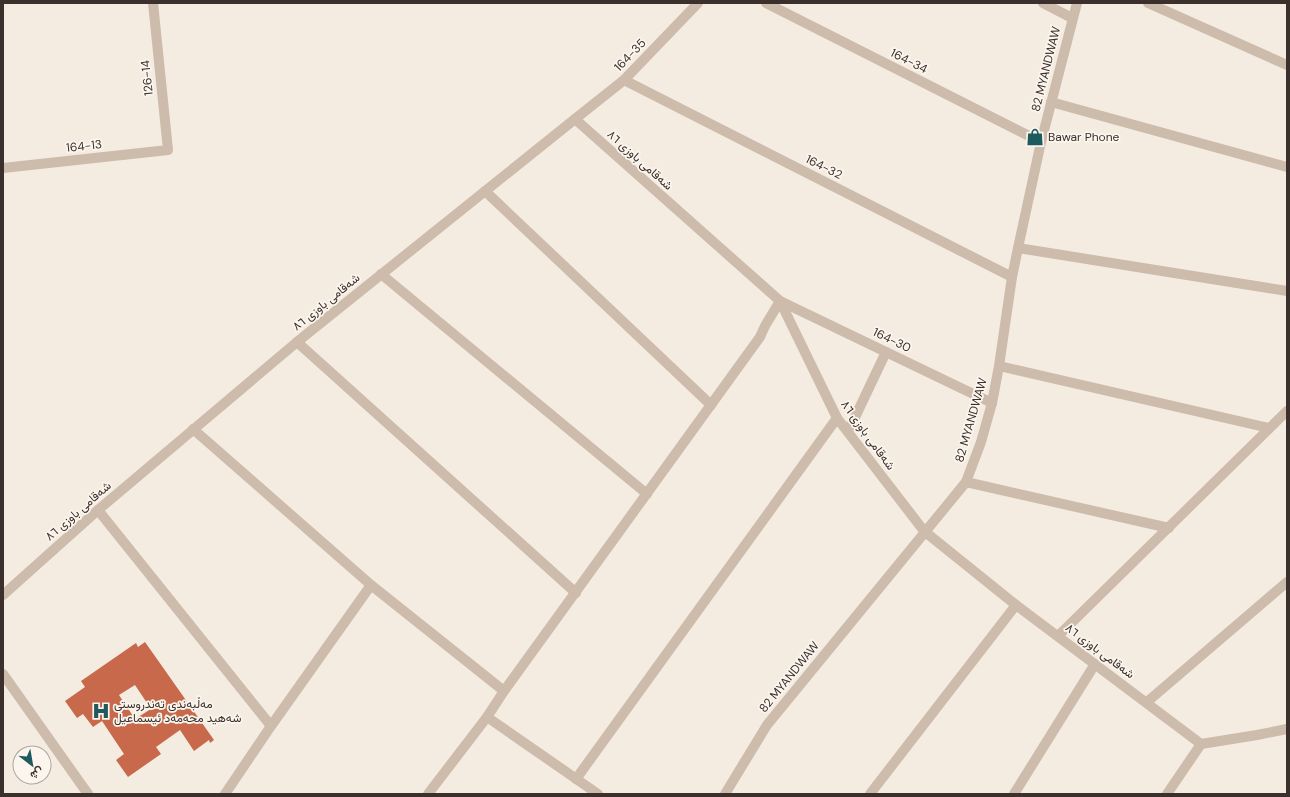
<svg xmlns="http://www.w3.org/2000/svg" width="1290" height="797" viewBox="0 0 1290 797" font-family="'DM Sans',Vazirmatn,sans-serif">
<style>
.building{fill:#c8694b;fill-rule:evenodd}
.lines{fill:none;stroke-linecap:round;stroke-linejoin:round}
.minor{stroke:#cdbbac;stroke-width:10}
.tertiary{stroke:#cdbbac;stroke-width:10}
.labels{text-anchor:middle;stroke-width:3.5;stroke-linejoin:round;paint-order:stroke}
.street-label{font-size:12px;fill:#3b302b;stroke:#fbf5ee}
.poi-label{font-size:12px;fill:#3b302b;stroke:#fbf5ee;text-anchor:start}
</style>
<rect width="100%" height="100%" fill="#f4ebe1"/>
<path class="building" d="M145 642 214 740 210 743 209 740 194 751 180 730 156 747 161 754 128 777 116 760 124 754 102 721 93 727 83 714 77 718 65 701 85 687 81 681 136 643 138 647ZM135 685 151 709 135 719 119 695Z"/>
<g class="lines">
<g class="minor">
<polyline points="766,3 1041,142"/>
<polyline points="1043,3 1072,18"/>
<polyline points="1148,3 1287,65"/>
<polyline points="624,80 1012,277"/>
<polyline points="1051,102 1287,167"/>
<polyline points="575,119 624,80 698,3"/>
<polyline points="3,168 168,150 153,3"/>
<polyline points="485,191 711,405"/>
<polyline points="1018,248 1287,291"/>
<polyline points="381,274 647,494"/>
<polyline points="297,342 576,593"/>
<polyline points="999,366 1269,428"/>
<polyline points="193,429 371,585 504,691"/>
<polyline points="848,432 886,352"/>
<polyline points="966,482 1169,528"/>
<polyline points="98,510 271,726"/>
<polyline points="1058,636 1287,411"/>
<polyline points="3,674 88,794"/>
<polyline points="1147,702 1287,582"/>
<polyline points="487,717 598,794"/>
<polyline points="576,779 837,418"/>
<polyline points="225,794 271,726 371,585"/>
<polyline points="428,794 487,717 504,691 760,337 765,326 780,301 992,403"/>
<polyline points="870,794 1016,605"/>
<polyline points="1014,794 1095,664"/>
<polyline points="1167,794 1201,744 1257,735 1287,729"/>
</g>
<g class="tertiary">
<polyline points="3,595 98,510 297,342 575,119 780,301 837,418 924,531 1016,605 1201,744"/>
<polyline points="725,794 767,725 966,482 981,442 992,403 999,366 1012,277 1018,248 1041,142 1077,3"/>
</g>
</g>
<defs>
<g id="shop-bare" transform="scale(1.38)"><path d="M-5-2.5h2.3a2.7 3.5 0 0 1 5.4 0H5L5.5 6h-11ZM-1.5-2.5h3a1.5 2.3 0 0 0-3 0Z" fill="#1f5a5e" stroke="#fbf5ee" stroke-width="2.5" paint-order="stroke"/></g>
<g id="hospital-bare" transform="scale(1.38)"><path d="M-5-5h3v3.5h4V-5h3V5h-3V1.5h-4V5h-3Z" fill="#1f5a5e" stroke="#fbf5ee" stroke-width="2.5" paint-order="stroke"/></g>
</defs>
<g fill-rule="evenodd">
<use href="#shop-bare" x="1035" y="137"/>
<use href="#hospital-bare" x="101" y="711"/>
</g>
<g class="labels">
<g class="street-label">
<text transform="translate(630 55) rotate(-46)" y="4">164-35</text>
<text transform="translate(909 61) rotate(27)" y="4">164-34</text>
<text transform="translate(1046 69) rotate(-76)" y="4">82 MYANDWAW</text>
<text transform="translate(147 78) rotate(-96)" y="4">126-14</text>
<text transform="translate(84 146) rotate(-6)" y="4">164-13</text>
<text transform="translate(640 160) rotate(42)" y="4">شەقامی باوزی ٨٦</text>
<text transform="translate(824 167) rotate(27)" y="4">164-32</text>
<text transform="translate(326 302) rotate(-39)" y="4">شەقامی باوزی ٨٦</text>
<text transform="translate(892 340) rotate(26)" y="4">164-30</text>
<text transform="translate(971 420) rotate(-74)" y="4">82 MYANDWAW</text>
<text transform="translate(868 435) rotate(54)" y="4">شەقامی باوزی ٨٦</text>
<text transform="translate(78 511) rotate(-41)" y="4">شەقامی باوزی ٨٦</text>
<text transform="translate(1100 651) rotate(37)" y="4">شەقامی باوزی ٨٦</text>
<text transform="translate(789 677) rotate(-51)" y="4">82 MYANDWAW</text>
</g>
<g class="poi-label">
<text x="1048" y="141">Bawar Phone</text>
<text x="114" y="708">مەڵبەندی تەندروستی<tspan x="114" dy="14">شەهید محەمەد ئیسماعیل</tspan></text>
</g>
</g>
<rect width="1290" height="797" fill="none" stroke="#3b302b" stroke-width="8"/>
<g transform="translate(32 765) rotate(149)"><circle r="19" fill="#fbf5ee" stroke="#aea6a0"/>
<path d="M0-3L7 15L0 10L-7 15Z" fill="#1f5a5e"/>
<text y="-6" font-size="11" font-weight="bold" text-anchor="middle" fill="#3b302b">ش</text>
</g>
</svg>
